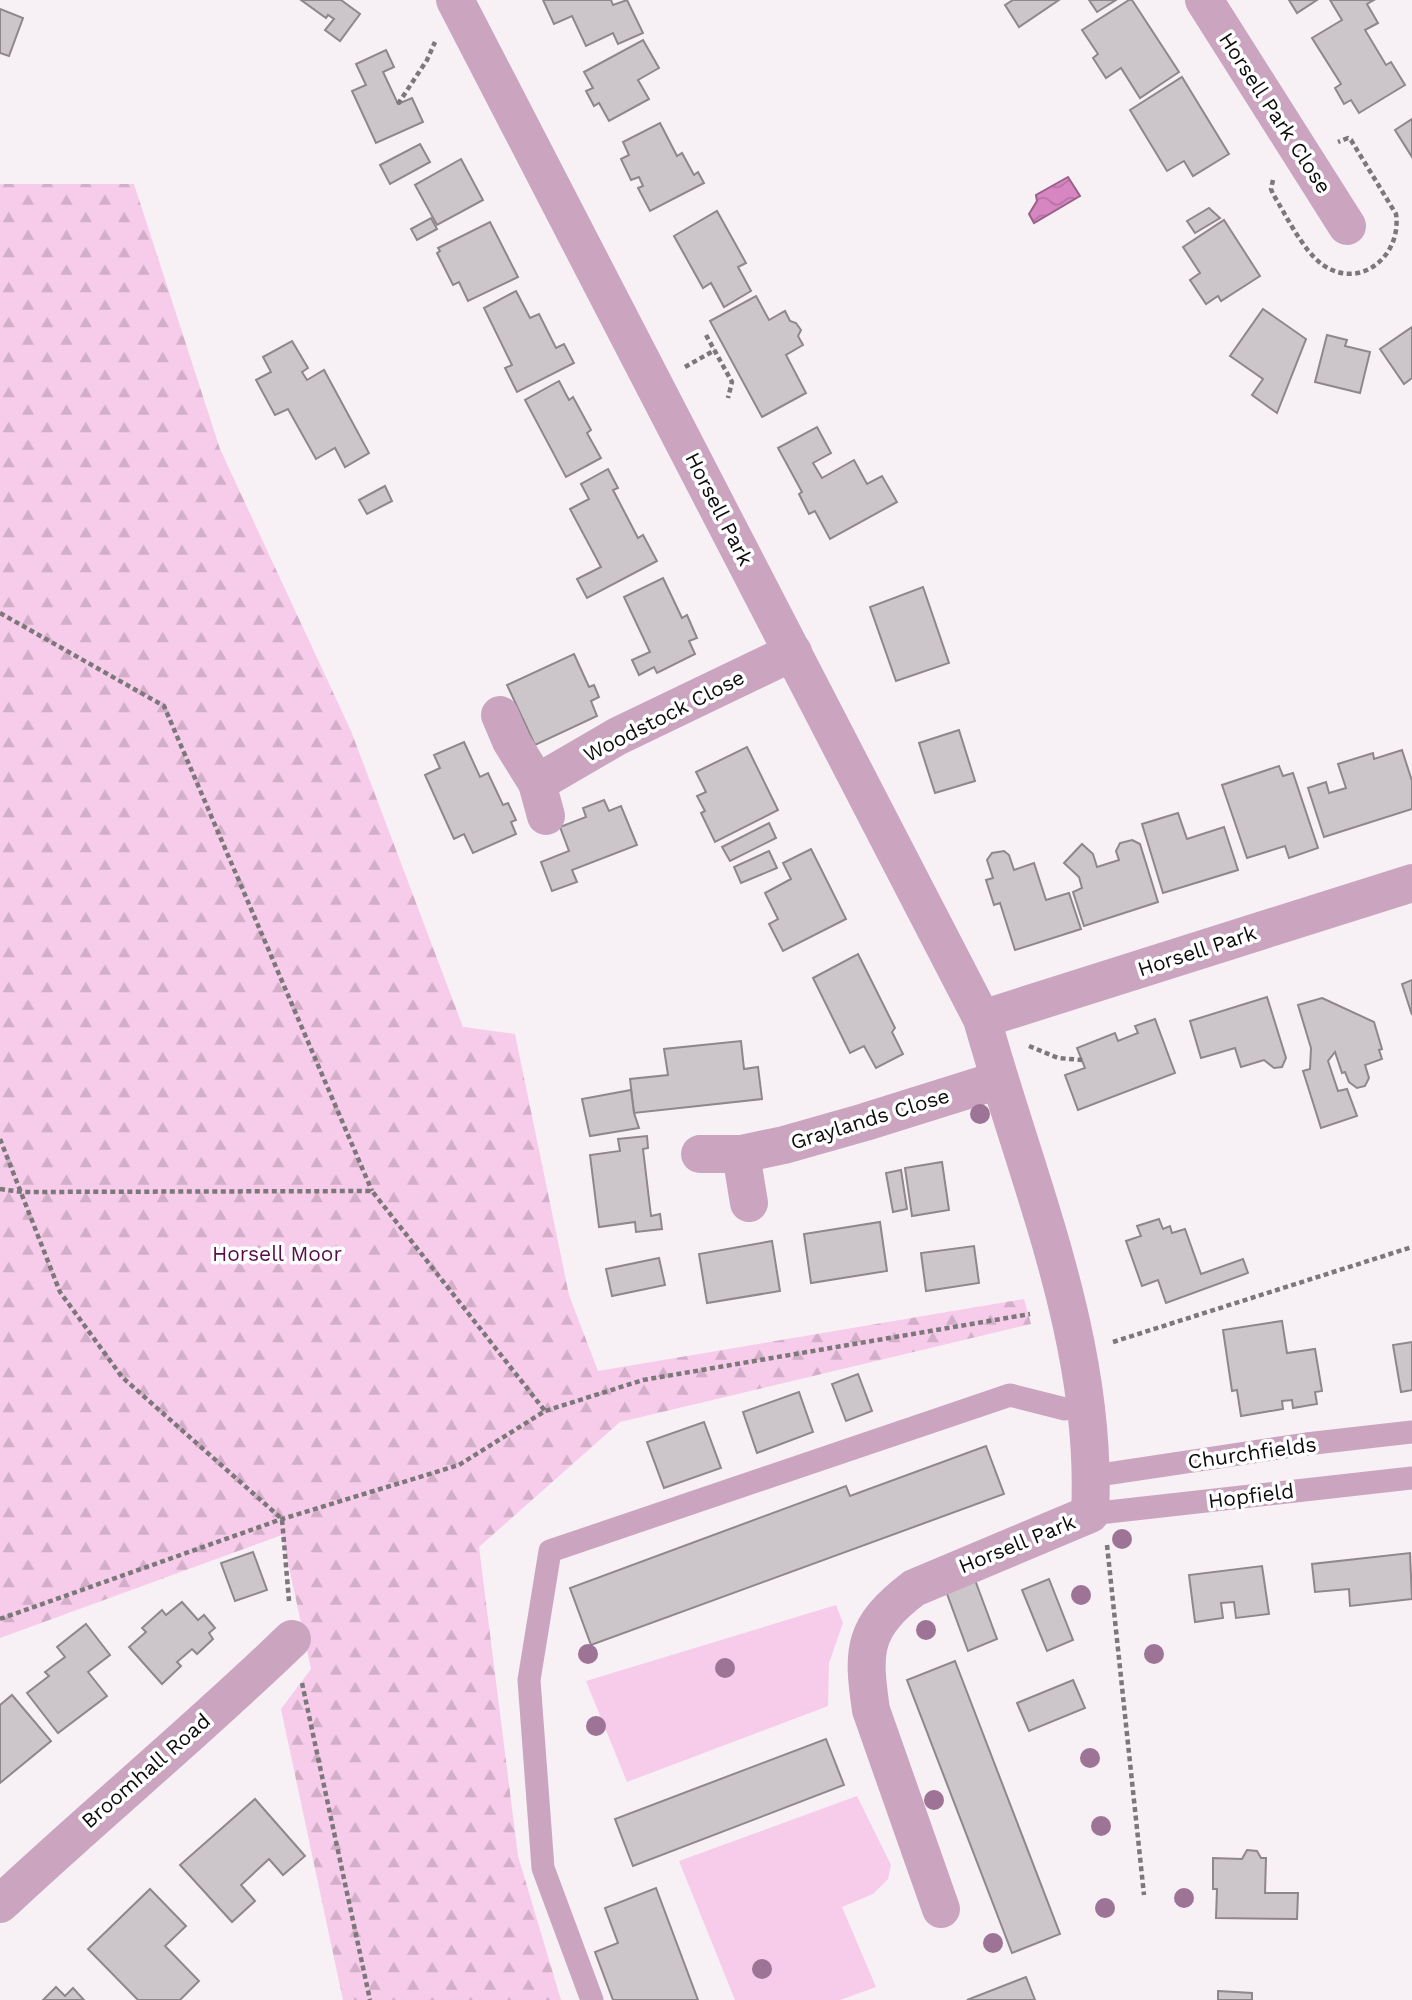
<svg xmlns="http://www.w3.org/2000/svg" width="1412" height="2000" viewBox="0 0 1412 2000" font-family="'Work Sans',sans-serif">
<style>
.grass{fill:#f7ccea}
.forest{fill:url(#forest-firs)}
.water{fill:url(#water-waves);stroke:#9a618b;stroke-width:2}
.building{fill:#ccc5ca;stroke:#8e878b;stroke-width:2}
.lines{fill:none;stroke-linecap:round;stroke-linejoin:round}
.path{stroke:#7b777a;stroke-width:4.5;stroke-dasharray:5 3.5;stroke-linecap:butt}
.service{stroke:#cba5bf;stroke-width:23}
.minor{stroke:#cba5bf;stroke-width:38}
.tree{fill:#9e7496}
.labels{text-anchor:middle;stroke-width:7;stroke-linejoin:round;paint-order:stroke}
.street-label{font-size:21px;fill:#0d0b0c;stroke:#fff}
.park-label{font-size:21px;fill:#560e48;stroke:#fff}
</style>
<defs>
<pattern id="forest-firs" width="22" height="20" patternUnits="userSpaceOnUse" patternTransform="scale(1.75)"><rect width="22" height="20" fill="#f7ccea"/><path d="M5 1l3.5 6h-7zM16 11l3.5 6h-7z" fill="#d3aec8"/></pattern>
<pattern id="water-waves" width="16" height="10" patternUnits="userSpaceOnUse" patternTransform="scale(1.75)"><rect width="16" height="10" fill="#d786c2"/><path d="M0 5q4-4 8 0t8 0" fill="none" stroke="#b772a6"/></pattern>
</defs>
<rect width="100%" height="100%" fill="#f7f0f5"/>
<g class="grass">
<polygon points="836,1605 843,1623 829,1663 828,1706 627,1782 586,1681"/>
<polygon points="857,1796 891,1865 888,1879 873,1894 842,1907 876,1987 840,2000 735,2000 679,1861"/>
</g>
<polygon class="forest" points="0,184 134,184 220,449 351,731 463,1027 515,1034 569,1295 598,1371 1024,1299 1031,1324 620,1422 479,1547 518,1856 561,2000 343,2000 281,1709 311,1669 282,1535 0,1638"/>
<polygon class="water" points="1068,177 1080,196 1034,223 1029,214 1037,201 1036,195"/>
<g class="building">
<polygon points="301,0 341,0 360,14 340,41 325,30 334,19 328,15 326,18"/>
<polygon points="543,0 611,0 613,5 627,0 643,33 618,44 613,33 586,46 572,16 554,24"/>
<polygon points="1013,0 1059,0 1019,27 1005,5"/>
<polygon points="1089,0 1116,0 1097,12"/>
<polygon points="1129,0 1132,0 1179,72 1140,98 1121,68 1106,78 1093,58 1098,54 1082,30"/>
<polygon points="1289,0 1317,0 1297,13"/>
<polygon points="1330,0 1374,0 1367,4 1378,23 1365,30 1386,65 1391,62 1405,85 1359,113 1351,100 1344,104 1335,88 1341,84 1312,38 1342,20"/>
<polygon points="0,9 23,18 9,56 0,53"/>
<polygon points="643,40 659,68 638,80 649,99 609,121 599,103 594,106 586,91 593,88 584,72"/>
<polygon points="386,50 394,67 383,72 398,104 412,98 423,122 376,143 352,91 366,85 356,64"/>
<polygon points="1182,77 1229,154 1193,176 1184,161 1167,171 1130,110"/>
<polygon points="1412,119 1412,157 1395,130"/>
<polygon points="660,123 677,156 682,153 694,175 698,172 704,183 650,211 638,188 643,186 639,177 631,180 621,159 629,155 623,142"/>
<polygon points="420,144 430,162 390,184 380,165"/>
<polygon points="461,159 483,200 437,225 415,185"/>
<polygon points="1209,208 1220,218 1195,233 1187,221"/>
<polygon points="717,211 746,263 738,267 751,291 724,307 711,283 703,288 674,236"/>
<polygon points="431,218 437,229 417,240 411,229"/>
<polygon points="1224,220 1260,276 1221,301 1218,296 1206,304 1190,280 1200,273 1183,247"/>
<polygon points="490,222 518,277 468,301 459,282 453,285 437,253 440,251 438,248"/>
<polygon points="516,291 530,318 539,314 556,348 564,344 574,363 517,392 505,368 512,365 484,308"/>
<polygon points="756,296 769,320 785,311 790,321 796,323 801,330 798,336 803,345 786,355 806,393 762,417 710,321"/>
<polygon points="1263,309 1306,339 1277,413 1252,395 1263,379 1230,356"/>
<polygon points="1412,327 1412,378 1404,384 1380,349"/>
<polygon points="1327,335 1347,340 1345,346 1370,352 1360,393 1315,382"/>
<polygon points="292,341 308,368 302,372 307,380 324,370 369,453 345,467 335,448 316,459 288,409 275,415 256,380 271,372 263,357"/>
<polygon points="559,381 569,400 573,397 591,430 587,433 601,458 566,477 525,400"/>
<polygon points="817,427 831,453 813,463 822,478 854,460 867,484 882,476 897,502 830,539 815,511 809,514 799,494 802,492 778,448"/>
<polygon points="608,469 618,488 613,490 638,538 643,535 657,561 587,598 577,579 601,567 570,509 589,499 581,484"/>
<polygon points="385,486 392,501 367,514 359,500"/>
<polygon points="663,578 682,618 687,615 697,638 689,641 695,654 657,673 654,667 639,675 632,660 650,652 624,597"/>
<polygon points="923,587 949,663 896,681 870,607"/>
<polygon points="574,654 589,687 594,685 599,697 591,701 597,716 535,745 507,685"/>
<polygon points="959,730 975,781 935,793 919,743"/>
<polygon points="464,742 480,777 488,773 503,805 508,803 516,820 511,822 516,834 473,853 464,834 454,839 425,775 440,768 434,755"/>
<polygon points="747,747 778,810 715,842 701,813 705,811 697,796 706,792 696,772"/>
<polygon points="1402,750 1412,781 1412,809 1324,837 1308,788 1326,782 1329,793 1346,788 1338,764 1373,753 1374,759"/>
<polygon points="1279,766 1283,776 1293,773 1318,848 1289,858 1285,846 1247,858 1222,785"/>
<polygon points="604,800 609,811 621,806 637,845 572,870 577,882 552,891 541,862 569,851 560,827 586,817 583,808"/>
<polygon points="1178,813 1187,839 1224,827 1238,870 1163,893 1142,824"/>
<polygon points="769,823 776,838 730,861 722,847"/>
<polygon points="1132,840 1140,844 1158,902 1084,926 1073,892 1082,888 1079,877 1064,863 1082,844 1093,854 1097,867 1119,860 1116,851 1120,843"/>
<polygon points="811,849 846,919 783,951 769,924 778,919 765,893 791,879 783,863"/>
<polygon points="769,851 777,868 741,883 734,867"/>
<polygon points="1004,851 1009,855 1014,870 1034,863 1046,900 1069,893 1081,929 1015,950 1000,903 994,905 986,880 993,878 987,860 992,853"/>
<polygon points="858,954 895,1028 892,1032 903,1054 876,1068 864,1046 850,1053 813,978"/>
<polygon points="1412,980 1412,1015 1402,984"/>
<polygon points="1267,997 1286,1058 1282,1067 1274,1068 1264,1060 1241,1067 1235,1048 1201,1058 1190,1021"/>
<polygon points="1322,998 1374,1022 1382,1049 1379,1050 1382,1059 1365,1065 1369,1078 1365,1086 1357,1088 1349,1082 1345,1072 1342,1073 1335,1052 1328,1061 1338,1091 1347,1089 1357,1116 1321,1128 1303,1071 1310,1069 1311,1048 1298,1005"/>
<polygon points="1155,1019 1175,1073 1078,1110 1065,1075 1085,1068 1077,1048 1115,1033 1118,1041 1138,1033 1135,1026"/>
<polygon points="741,1041 744,1069 758,1067 762,1099 634,1113 630,1079 668,1075 664,1049"/>
<polygon points="631,1090 634,1113 639,1128 590,1136 582,1099"/>
<polygon points="647,1136 648,1148 643,1149 651,1216 660,1214 662,1229 636,1232 635,1222 599,1227 590,1155 620,1151 618,1139"/>
<polygon points="942,1162 949,1210 912,1216 905,1168"/>
<polygon points="901,1170 907,1209 893,1212 886,1173"/>
<polygon points="1159,1219 1163,1229 1170,1226 1172,1233 1185,1229 1201,1274 1243,1259 1248,1273 1166,1303 1158,1280 1142,1286 1126,1241 1141,1236 1137,1226"/>
<polygon points="880,1222 887,1271 811,1283 804,1234"/>
<polygon points="772,1241 780,1291 707,1303 699,1254"/>
<polygon points="974,1246 979,1283 926,1291 921,1253"/>
<polygon points="659,1258 665,1285 612,1296 606,1269"/>
<polygon points="1282,1321 1287,1353 1315,1349 1322,1391 1315,1392 1317,1404 1293,1408 1292,1400 1282,1401 1283,1409 1241,1416 1237,1390 1232,1391 1223,1330"/>
<polygon points="1412,1342 1412,1390 1401,1392 1393,1345"/>
<polygon points="858,1374 872,1411 846,1421 832,1384"/>
<polygon points="799,1392 813,1432 757,1453 743,1412"/>
<polygon points="704,1422 721,1468 664,1488 647,1442"/>
<polygon points="986,1446 1004,1494 591,1645 570,1588 846,1486 850,1496"/>
<polygon points="253,1552 267,1590 235,1601 221,1563"/>
<polygon points="1410,1553 1412,1599 1350,1606 1349,1589 1315,1592 1312,1564"/>
<polygon points="1262,1566 1269,1614 1236,1618 1234,1602 1221,1603 1223,1618 1195,1622 1189,1575"/>
<polygon points="1049,1579 1073,1640 1047,1651 1022,1590"/>
<polygon points="975,1580 997,1639 968,1651 946,1591"/>
<polygon points="182,1602 198,1620 204,1615 215,1628 209,1633 213,1639 197,1654 192,1649 177,1662 181,1666 162,1684 129,1647 146,1632 142,1628 162,1610 166,1615"/>
<polygon points="86,1624 110,1655 88,1672 107,1696 58,1733 27,1693 49,1676 45,1672 65,1657 57,1647"/>
<polygon points="955,1661 1060,1934 1012,1953 907,1680"/>
<polygon points="1073,1680 1085,1708 1029,1731 1017,1703"/>
<polygon points="12,1695 51,1741 0,1783 0,1705"/>
<polygon points="826,1739 844,1785 633,1866 615,1819"/>
<polygon points="255,1799 305,1856 283,1875 269,1859 241,1885 255,1901 232,1922 180,1865"/>
<polygon points="1247,1850 1257,1851 1261,1858 1266,1858 1265,1893 1298,1893 1297,1919 1216,1918 1217,1889 1213,1889 1213,1858 1242,1859"/>
<polygon points="656,1888 698,2000 613,2000 595,1952 618,1943 605,1908"/>
<polygon points="150,1889 186,1926 165,1946 199,1981 180,2000 138,2000 88,1949"/>
<polygon points="1026,1977 1035,2000 967,2000"/>
<polygon points="56,1987 65,1996 73,1988 84,2000 43,2000"/>
<polygon points="1218,1991 1252,1993 1252,2000 1218,2000"/>
</g>
<g class="lines">
<g class="path">
<polyline points="398,104 427,60 435,42"/>
<path d="M1273 180 1271 189 1273 194C1286 215 1303 251 1323 265 1361 291 1402 255 1396 214L1351 140 1348 138 1338 142"/>
<polyline points="706,335 732,382 728,398"/>
<polyline points="685,367 715,350"/>
<polyline points="0,613 164,706 372,1191"/>
<polyline points="1029,1046 1058,1058 1082,1060"/>
<polyline points="0,1139 60,1292 122,1377 282,1519 289,1601"/>
<polyline points="0,1189 22,1192 372,1191 545,1411"/>
<polyline points="1113,1342 1412,1247"/>
<polyline points="1107,1545 1144,1895"/>
<polyline points="0,1619 282,1519 459,1465 545,1411 643,1380 1030,1314"/>
<polyline points="302,1683 370,2000"/>
</g>
<g class="service">
<polyline points="1093,1476 1306,1444 1412,1432"/>
<polyline points="1090,1514 1412,1478"/>
<polyline points="592,2000 543,1868 529,1680 550,1551 1010,1395 1065,1409 1086,1403"/>
</g>
<g class="minor">
<path d="M455 0 982 1019C1027 1181 1099 1342 1090 1514L914 1588C863 1627 862 1649 871 1710L941 1909"/>
<polyline points="1204,0 1347,226"/>
<polyline points="500,715 511,741 537,783 546,816"/>
<polyline points="537,783 618,736 793,652"/>
<polyline points="982,1019 1412,883"/>
<polyline points="700,1154 741,1154 784,1145 865,1122 999,1080"/>
<polyline points="741,1154 749,1203"/>
<path d="M0 1904C96 1814 198 1730 292 1639"/>
</g>
</g>
<g class="tree">
<circle cx="980" cy="1114" r="10"/>
<circle cx="1122" cy="1539" r="10"/>
<circle cx="1081" cy="1595" r="10"/>
<circle cx="926" cy="1630" r="10"/>
<circle cx="588" cy="1654" r="10"/>
<circle cx="1154" cy="1654" r="10"/>
<circle cx="725" cy="1668" r="10"/>
<circle cx="596" cy="1726" r="10"/>
<circle cx="1090" cy="1758" r="10"/>
<circle cx="934" cy="1800" r="10"/>
<circle cx="1101" cy="1826" r="10"/>
<circle cx="1184" cy="1898" r="10"/>
<circle cx="1105" cy="1908" r="10"/>
<circle cx="993" cy="1943" r="10"/>
<circle cx="762" cy="1969" r="10"/>
</g>
<g class="labels">
<g class="street-label">
<text transform="translate(1275 113) rotate(57)" y="7">Horsell Park Close</text>
<text transform="translate(719 509) rotate(63)" y="7">Horsell Park</text>
<text transform="translate(664 716) rotate(-27)" y="7">Woodstock Close</text>
<text transform="translate(1197 951) rotate(-18)" y="7">Horsell Park</text>
<text transform="translate(870 1119) rotate(-17)" y="7">Graylands Close</text>
<text transform="translate(1252 1453) rotate(-8)" y="7">Churchfields</text>
<text transform="translate(1251 1496) rotate(-7)" y="7">Hopfield</text>
<text transform="translate(1017 1544) rotate(-22)" y="7">Horsell Park</text>
<text transform="translate(146 1771) rotate(-41)" y="7">Broomhall Road</text>
</g>
<g class="park-label">
<text x="277" y="1261">Horsell Moor</text>
</g>
</g>
</svg>
